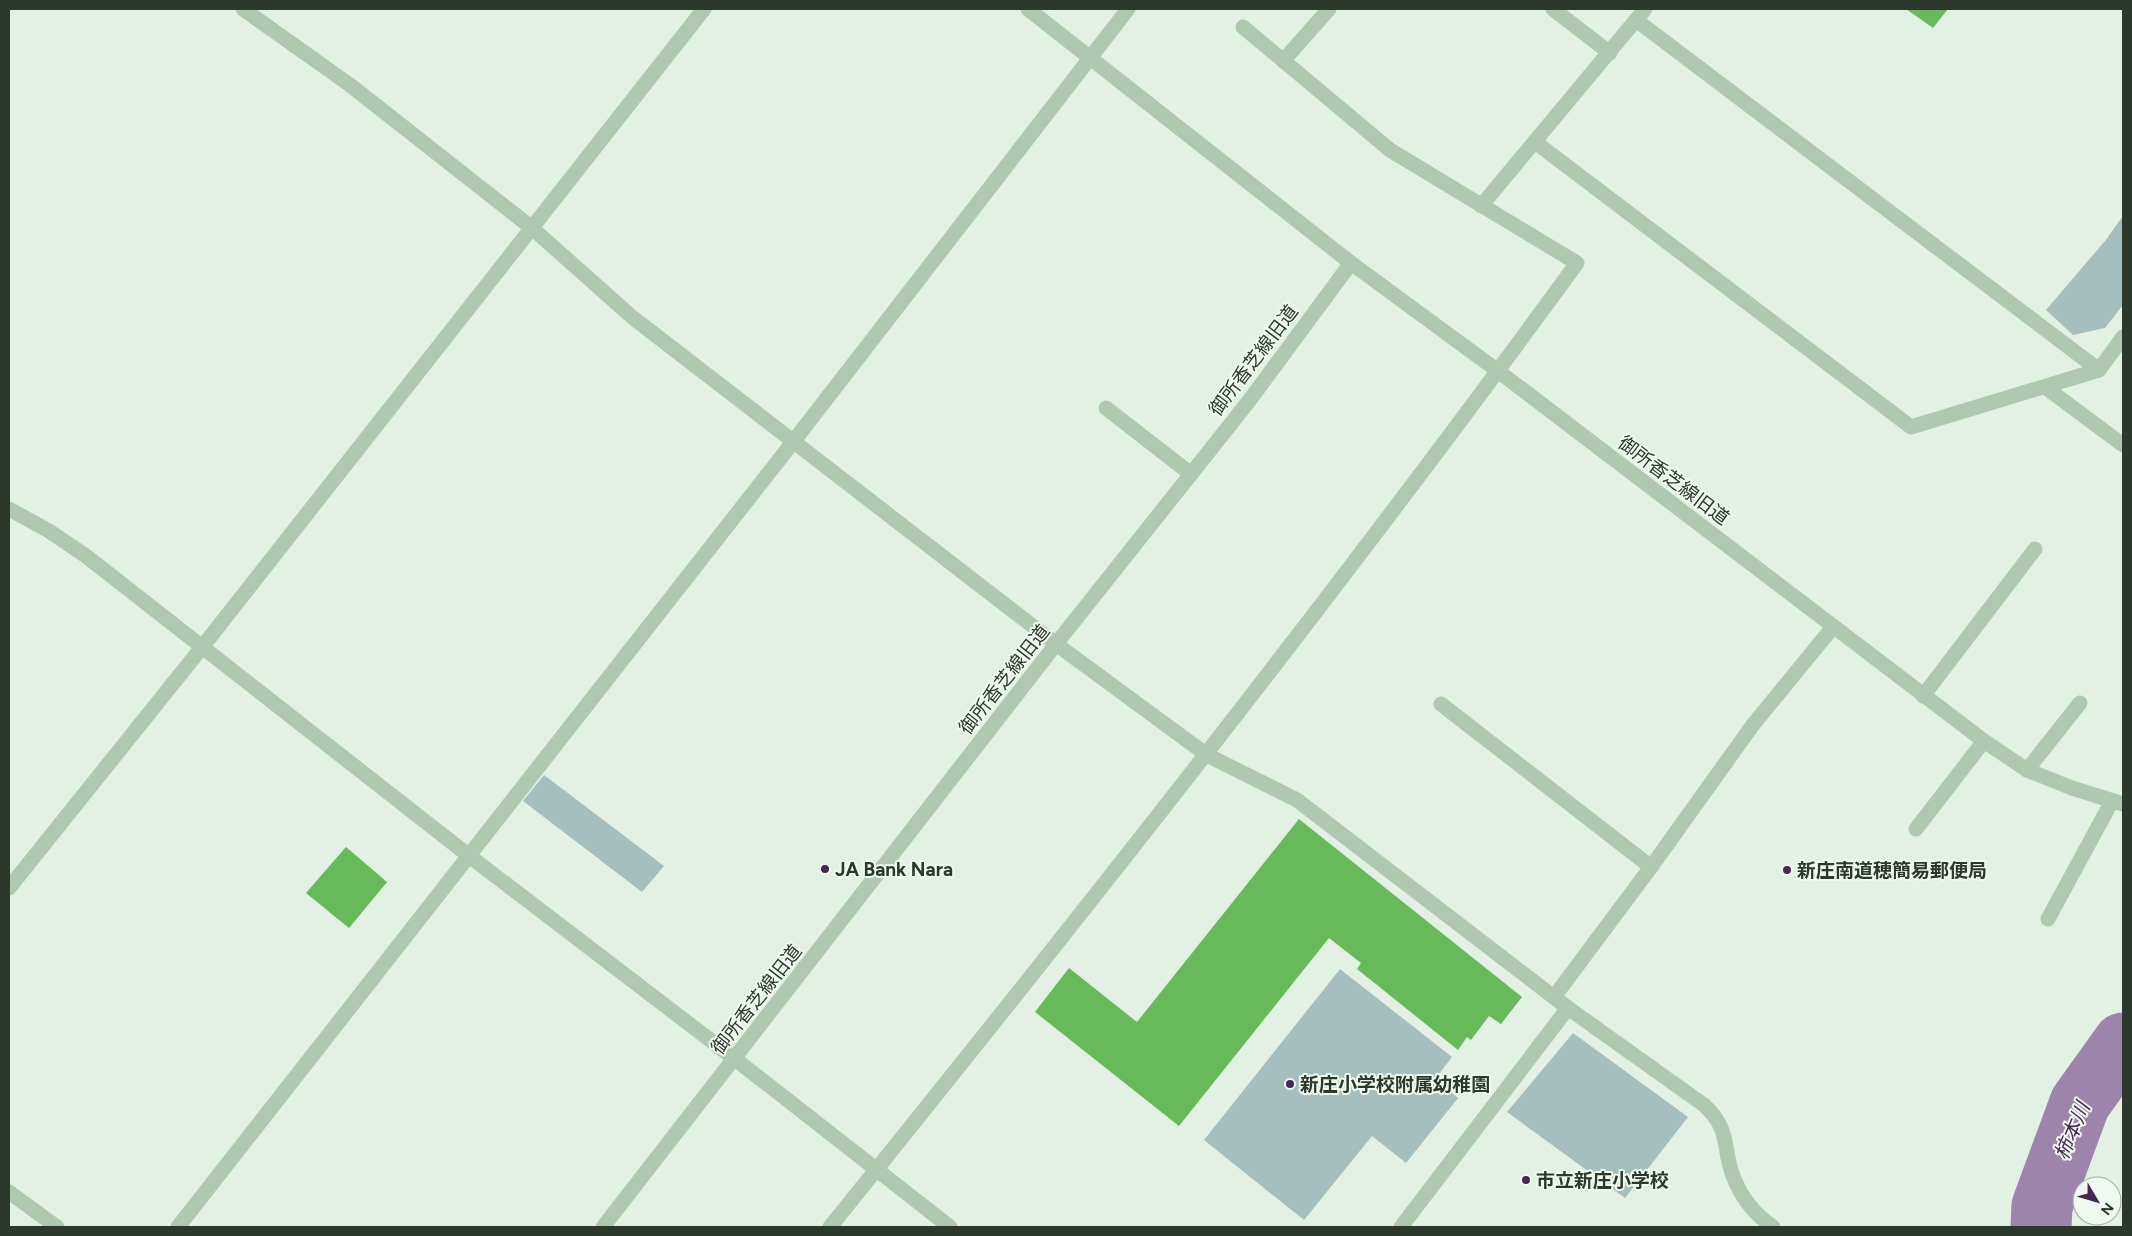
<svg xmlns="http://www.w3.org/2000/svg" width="2132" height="1236" viewBox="0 0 2132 1236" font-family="Figtree,'Noto Sans JP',sans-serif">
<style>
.green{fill:#a4bfbd}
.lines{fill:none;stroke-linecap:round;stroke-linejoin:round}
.river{stroke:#9d84ab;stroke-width:61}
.building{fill:#68b959}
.minor{stroke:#afc9b1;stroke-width:15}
.poi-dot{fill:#462656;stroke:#eff9f0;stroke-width:2}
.labels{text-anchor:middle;stroke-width:4;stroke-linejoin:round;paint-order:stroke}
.street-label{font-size:19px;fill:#2d382c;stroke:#eff9f0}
.poi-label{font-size:19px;font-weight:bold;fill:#2d382c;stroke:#eff9f0;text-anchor:start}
.water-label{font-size:20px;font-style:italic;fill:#462656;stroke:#eff9f0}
</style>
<rect width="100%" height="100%" fill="#e2f1e4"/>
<g class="green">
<polygon points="2123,216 2123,305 2105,328 2073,335 2046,310 2105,241"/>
<polygon points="544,775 664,866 642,892 523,801"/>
<polygon points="1340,969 1452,1057 1435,1079 1458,1098 1406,1163 1372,1136 1304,1220 1204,1140"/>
<polygon points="1573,1033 1688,1117 1625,1198 1507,1112"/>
</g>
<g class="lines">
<polyline class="river" points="2041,1227 2042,1206 2080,1103 2123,1043"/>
</g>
<g class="building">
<polygon points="1906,9 1948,9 1933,28"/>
<polygon points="1299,819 1522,997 1501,1024 1489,1016 1471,1040 1467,1037 1458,1050 1357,969 1361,963 1329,938 1179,1126 1035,1012 1069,968 1137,1022"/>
<polygon points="346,847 387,882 349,928 306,893"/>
</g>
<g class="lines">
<g class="minor">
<path d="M243 9 350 85 532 228 632 317 1056 644 1207 755 1297 800 1568 1008 1704 1105C1731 1130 1722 1146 1733 1176 1741 1197 1754 1214 1773 1227"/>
<polyline points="1028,9 1351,263 1498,371 1984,741 2027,770 2072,788 2123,804"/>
<polyline points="1553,9 1610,53"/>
<polyline points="1636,20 2099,370"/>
<polyline points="1283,61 1329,9"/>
<polyline points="1535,142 1911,427 2099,370 2123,337"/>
<polyline points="1481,206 1645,9"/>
<polyline points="2045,387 2123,445"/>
<polyline points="1106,408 1191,474"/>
<polyline points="9,509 49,531 86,556 468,855 735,1059 950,1227"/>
<polyline points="1923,696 2035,549"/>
<polyline points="1441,704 1651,867"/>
<polyline points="2027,770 2080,703"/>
<polyline points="1916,829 1984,741"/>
<polyline points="9,888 203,646 704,9"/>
<polyline points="2048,919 2112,801"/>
<polyline points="1554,997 1651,867 1752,726 1833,627"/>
<polyline points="9,1192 57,1227"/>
<polyline points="178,1227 793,442 1128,9"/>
<polyline points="603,1227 1056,644 1249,401 1351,263"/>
<path d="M830 1227C1085 911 1337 592 1577 263L1390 150 1243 27"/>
<polyline points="1401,1227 1568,1008"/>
</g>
</g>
<g class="poi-dot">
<circle cx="825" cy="869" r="5"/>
<circle cx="1787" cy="870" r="5"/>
<circle cx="1290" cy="1084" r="5"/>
<circle cx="1526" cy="1180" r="5"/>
</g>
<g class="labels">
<g class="street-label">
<text transform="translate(1253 360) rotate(-53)" y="7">御所香芝線旧道</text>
<text transform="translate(1674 480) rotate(37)" y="7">御所香芝線旧道</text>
<text transform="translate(1004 679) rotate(-52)" y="7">御所香芝線旧道</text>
<text transform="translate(756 999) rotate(-52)" y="7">御所香芝線旧道</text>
</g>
<g class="poi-label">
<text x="835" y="876">JA Bank Nara</text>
<text x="1797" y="877">新庄南道穂簡易郵便局</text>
<text x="1300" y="1091">新庄小学校附属幼稚園</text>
<text x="1536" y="1187">市立新庄小学校</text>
</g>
<g class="water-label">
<text transform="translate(2072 1131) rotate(-67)" y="7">柿本川</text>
</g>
</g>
<rect width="2132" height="1236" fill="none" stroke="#2d382c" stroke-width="20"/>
<g transform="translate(2097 1201) rotate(128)"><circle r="24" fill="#eff9f0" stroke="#a1aca2"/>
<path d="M0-4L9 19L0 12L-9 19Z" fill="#462656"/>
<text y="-8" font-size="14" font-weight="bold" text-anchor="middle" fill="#2d382c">N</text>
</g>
</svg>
